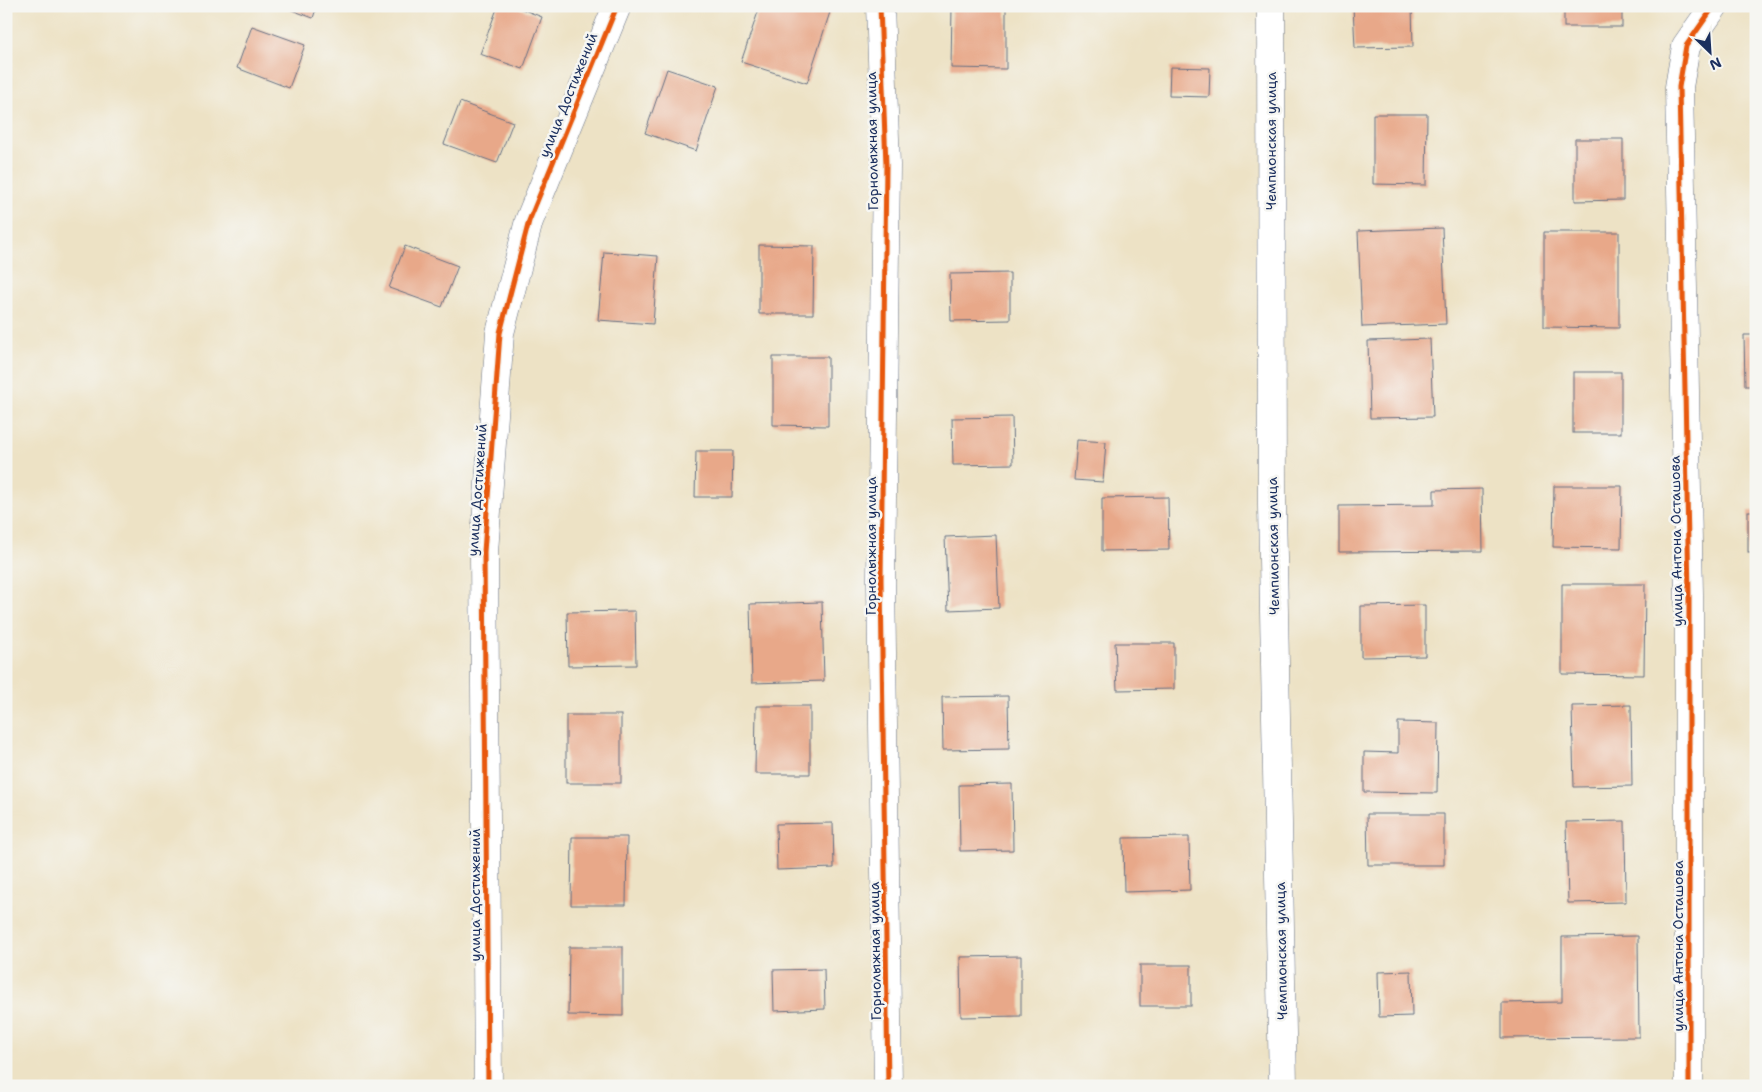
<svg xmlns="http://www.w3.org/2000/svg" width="1762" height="1092" viewBox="0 0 1762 1092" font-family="'Shantell Sans',sans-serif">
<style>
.building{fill:#e8a889}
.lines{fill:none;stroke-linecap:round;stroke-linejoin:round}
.minor-casing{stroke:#646e82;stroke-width:29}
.minor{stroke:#fff;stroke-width:28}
.cycleway-casing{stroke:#f6f6f2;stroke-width:8}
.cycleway{stroke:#e8590c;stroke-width:5}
.labels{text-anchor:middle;stroke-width:5;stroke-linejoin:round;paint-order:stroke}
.street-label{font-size:14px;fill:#1b2f5e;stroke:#f6f6f2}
</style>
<rect width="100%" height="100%" fill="#f6f6f2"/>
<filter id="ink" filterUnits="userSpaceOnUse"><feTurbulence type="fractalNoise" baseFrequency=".02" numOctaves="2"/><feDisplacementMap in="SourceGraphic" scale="10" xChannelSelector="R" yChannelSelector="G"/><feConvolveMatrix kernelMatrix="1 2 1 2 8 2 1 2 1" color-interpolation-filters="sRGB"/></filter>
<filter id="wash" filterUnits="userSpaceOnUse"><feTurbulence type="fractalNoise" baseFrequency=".0096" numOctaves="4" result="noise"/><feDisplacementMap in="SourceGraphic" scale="20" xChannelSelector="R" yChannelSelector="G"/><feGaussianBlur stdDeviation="1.12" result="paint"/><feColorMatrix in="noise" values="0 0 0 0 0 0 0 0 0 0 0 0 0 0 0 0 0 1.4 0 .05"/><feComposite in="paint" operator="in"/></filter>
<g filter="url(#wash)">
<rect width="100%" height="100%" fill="#ede2c5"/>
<g id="blocks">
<g class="building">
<polygon points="281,6 317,6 313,18"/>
<polygon points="498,6 514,6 542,17 523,69 480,54"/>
<polygon points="760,6 832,6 807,83 741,62"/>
<polygon points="952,6 1006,6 1006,69 951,68"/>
<polygon points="1353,6 1412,6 1413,47 1355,48"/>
<rect x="1564" y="6" width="58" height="21"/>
<polygon points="252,26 305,45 289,88 237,68"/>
<polygon points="1170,67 1210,68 1209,97 1169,96"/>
<polygon points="667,69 718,86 696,151 645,133"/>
<polygon points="460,102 513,122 497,163 444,144"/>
<polygon points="1373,114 1427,114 1426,185 1373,184"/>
<polygon points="1575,139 1623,139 1623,200 1575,201"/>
<polygon points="1442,228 1446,324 1362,327 1358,231"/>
<polygon points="1544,232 1619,232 1619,328 1544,327"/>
<polygon points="759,245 814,246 813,314 759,314"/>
<polygon points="405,246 458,266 442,307 389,288"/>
<polygon points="604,252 658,256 653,324 598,320"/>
<polygon points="1010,273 1010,320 951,321 950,274"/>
<polygon points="1744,335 1756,335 1756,386 1745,386"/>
<polygon points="1430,339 1433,417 1370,418 1368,341"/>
<polygon points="773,357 828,357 828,426 773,425"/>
<rect x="1573" y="372" width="48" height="61"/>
<polygon points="1012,417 1013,464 953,465 952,418"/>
<polygon points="1077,440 1106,442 1103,482 1074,480"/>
<polygon points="696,451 733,451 732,497 695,497"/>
<polygon points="1554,486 1622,486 1621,548 1553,547"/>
<polygon points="1482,489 1483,551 1339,552 1339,506 1434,505 1434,490"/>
<polygon points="1168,497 1169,550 1102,551 1102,498"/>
<rect x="1748" y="511" width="8" height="41"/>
<polygon points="996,535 999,608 948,610 945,537"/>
<polygon points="1562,584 1645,584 1644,675 1562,674"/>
<polygon points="822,602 824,681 752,683 750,604"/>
<polygon points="1425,605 1425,656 1361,657 1361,606"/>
<polygon points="635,611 636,665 568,666 567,612"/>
<polygon points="1115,643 1174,643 1174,689 1117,690"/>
<polygon points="1008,696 1009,749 943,750 942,697"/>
<polygon points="1631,705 1632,786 1574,787 1572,706"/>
<polygon points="756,706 810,706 810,774 755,774"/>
<rect x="566" y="715" width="55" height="68"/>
<polygon points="1398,722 1438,723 1437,793 1364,792 1364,752 1398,753"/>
<polygon points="1012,784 1013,850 960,851 959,785"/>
<polygon points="1367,814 1444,814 1444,865 1368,865"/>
<polygon points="1625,821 1626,902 1568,903 1566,822"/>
<polygon points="833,823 834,868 777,870 776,824"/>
<polygon points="572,837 627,837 626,905 571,905"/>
<polygon points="1189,837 1190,890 1124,892 1123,838"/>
<polygon points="1638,936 1639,1037 1502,1038 1502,1003 1562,1002 1562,937"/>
<polygon points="569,947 623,947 623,1016 568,1015"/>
<polygon points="1021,956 1021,1016 961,1017 960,957"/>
<rect x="1140" y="965" width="51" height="41"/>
<polygon points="824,969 825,1009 774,1011 773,970"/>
<polygon points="1411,971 1412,1016 1379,1017 1378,972"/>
</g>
</g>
</g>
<g filter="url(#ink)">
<use href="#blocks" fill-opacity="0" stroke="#646e82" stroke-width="1"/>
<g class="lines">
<g class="minor-casing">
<g id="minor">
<polyline points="880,6 886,165 881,580 888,1086"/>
<polyline points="1271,6 1272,506 1283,1086"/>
<polyline points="488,1086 484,552 500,333 529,221 617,6"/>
<polyline points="1689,1086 1689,594 1679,87 1686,46 1714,6"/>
</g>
</g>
<use href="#minor" class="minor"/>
<g class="cycleway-casing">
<g id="cycleway">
<polyline points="880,6 886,165 881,580 888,1086"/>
<polyline points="488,1086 484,552 500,333 529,221 617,6"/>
<polyline points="1689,1086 1689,594 1679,87 1686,46 1714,6"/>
</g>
</g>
<use href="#cycleway" class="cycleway"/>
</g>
</g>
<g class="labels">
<g class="street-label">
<text transform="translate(568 95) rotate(-68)" y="5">улица Достижений</text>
<text transform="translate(872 141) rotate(-91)" y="5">Горнолыжная улица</text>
<text transform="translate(1271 141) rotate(-90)" y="5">Чемпионская улица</text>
<text transform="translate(477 490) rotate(-86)" y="5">улица Достижений</text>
<text transform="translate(1676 541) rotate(-91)" y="5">улица Антона Осташова</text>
<text transform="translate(871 546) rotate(-90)" y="5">Горнолыжная улица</text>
<text transform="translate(1273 546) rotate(-91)" y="5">Чемпионская улица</text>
<text transform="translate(475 895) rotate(-90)" y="5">улица Достижений</text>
<text transform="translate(1678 946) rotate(-90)" y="5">улица Антона Осташова</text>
<text transform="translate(875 951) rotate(-91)" y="5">Горнолыжная улица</text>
<text transform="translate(1281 951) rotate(-91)" y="5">Чемпионская улица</text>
</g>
</g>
<rect width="1762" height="1092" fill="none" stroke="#f6f6f2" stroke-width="25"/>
<g transform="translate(1710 52) rotate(155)" stroke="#f6f6f2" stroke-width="4" paint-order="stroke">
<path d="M0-4L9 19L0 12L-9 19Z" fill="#1b2f5e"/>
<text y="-8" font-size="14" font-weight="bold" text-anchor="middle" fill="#1b2f5e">N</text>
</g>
</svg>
